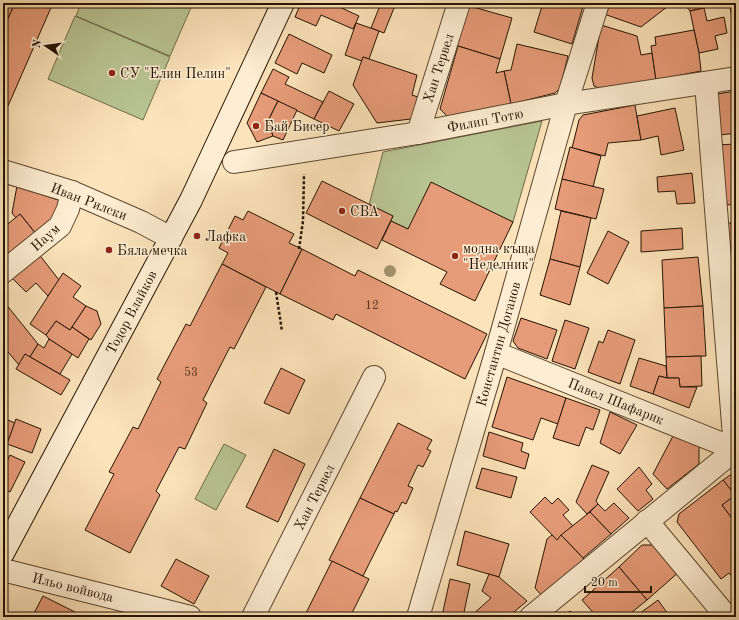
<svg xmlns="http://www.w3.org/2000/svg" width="739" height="620" viewBox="0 0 739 620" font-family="'Old Standard TT',serif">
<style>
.green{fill:#b9c594;stroke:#6f6c4a}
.building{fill:#e79c79;stroke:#251301}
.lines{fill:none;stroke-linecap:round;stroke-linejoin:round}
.street-casing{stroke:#5b472f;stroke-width:24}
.secondary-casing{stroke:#251301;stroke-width:24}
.path{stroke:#251301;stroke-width:2.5;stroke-dasharray:3 2;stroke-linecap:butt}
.street{stroke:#fdedd2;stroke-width:22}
.secondary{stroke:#fdedd2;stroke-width:22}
.tree{fill:#a29370}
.poi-dot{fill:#8f2418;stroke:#fdedd2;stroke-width:1.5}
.labels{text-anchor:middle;stroke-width:3;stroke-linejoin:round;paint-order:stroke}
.number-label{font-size:12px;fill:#56351f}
.street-label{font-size:14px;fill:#251301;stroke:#fdedd2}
.poi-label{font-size:14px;fill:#251301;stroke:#fdedd2;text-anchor:start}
</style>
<rect width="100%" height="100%" fill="#fce3ba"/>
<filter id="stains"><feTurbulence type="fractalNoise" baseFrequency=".005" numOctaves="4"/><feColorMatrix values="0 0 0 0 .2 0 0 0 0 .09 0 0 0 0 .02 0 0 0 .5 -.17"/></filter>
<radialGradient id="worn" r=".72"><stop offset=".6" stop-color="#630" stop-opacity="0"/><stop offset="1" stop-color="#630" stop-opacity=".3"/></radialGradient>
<g class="green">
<polygon points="81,3 193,3 170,56 76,16"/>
<polygon points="75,16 170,57 143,120 48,79"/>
<polygon points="542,121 513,222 408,229 391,221 393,216 369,205 383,152"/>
<polygon points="224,444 246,455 216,510 195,499"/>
</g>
<g class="building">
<polygon points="3,3 15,3 4,28 3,27"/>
<polygon points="15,3 53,3 8,106 3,104 3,30"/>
<polygon points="301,3 334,3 333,4 359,16 353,29 321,15 316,26 295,17"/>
<polygon points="381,3 396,3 384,33 371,28"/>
<polygon points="543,3 584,3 572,44 534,32"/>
<polygon points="607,3 672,3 641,27 604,14"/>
<polygon points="683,3 707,3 704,8 690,11"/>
<polygon points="729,3 736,3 736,33"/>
<polygon points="466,5 512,18 500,59 455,45"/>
<polygon points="704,8 707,21 724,17 727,33 715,36 718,49 699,53 690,11"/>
<polygon points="356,23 379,31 369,59 363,57 362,61 345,55"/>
<polygon points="601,25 637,36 641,55 652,53 656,80 599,88 594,86 592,78"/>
<polygon points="694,30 699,53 701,71 656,80 651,46 656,45 655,37"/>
<polygon points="289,34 332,55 324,73 302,63 297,74 275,63"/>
<polygon points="517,44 568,56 560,88 555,93 511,104 504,71 511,70"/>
<polygon points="458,46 500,59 496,73 504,71 511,104 448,117 440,109"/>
<polygon points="363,57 417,75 412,95 418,97 411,119 377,123 353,85"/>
<polygon points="273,69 289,77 285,84 323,102 314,119 261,93"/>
<polygon points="329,91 354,104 339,131 314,119"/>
<polygon points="736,91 736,133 720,135 717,94"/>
<polygon points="261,93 278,101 268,121 273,136 257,142 247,123"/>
<polygon points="278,101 297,110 283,140 273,136 268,121"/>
<polygon points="635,105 641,140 608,143 605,156 572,148 579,120 583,115"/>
<polygon points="675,108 684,150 661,155 658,136 641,140 637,116"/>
<polygon points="736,144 736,204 727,205 726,196 718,196 716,145"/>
<polygon points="570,147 601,156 593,187 562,179"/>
<polygon points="692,173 695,203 677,204 675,191 658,192 657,177"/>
<polygon points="562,179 604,189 596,219 555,209"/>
<polygon points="322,181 393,216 377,249 306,213"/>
<polygon points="431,182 513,222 475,301 440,284 447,272 382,240 391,221 408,229"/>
<polygon points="17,186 58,200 61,203 60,217 36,234 20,214 16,218 12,213"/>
<polygon points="248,211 294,234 289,243 302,249 280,294 222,264 228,253 219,248 235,216 243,220"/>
<polygon points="561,211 591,218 580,267 550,259"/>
<polygon points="20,214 36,234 3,262 3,228"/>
<polygon points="724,223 736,223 736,265 726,266"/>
<polygon points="682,228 683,249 641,252 641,231"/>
<polygon points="608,231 629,242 608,284 587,273"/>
<polygon points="302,249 355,276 358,270 487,334 465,379 336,314 333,320 280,294"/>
<polygon points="38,253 59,280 48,296 36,283 26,292 12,278"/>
<polygon points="698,257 703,306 664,308 662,260"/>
<polygon points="550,259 580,267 570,305 540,295"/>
<polygon points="222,264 266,287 234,349 230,347 203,400 207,403 185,449 179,447 156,491 160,495 130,553 85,530 114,474 109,472 133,427 138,429 161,382 157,379 186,324 190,326"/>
<polygon points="736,265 736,288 727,289 726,266"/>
<polygon points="63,273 81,286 73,297 86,306 70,330 56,321 46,335 30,324"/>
<polygon points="736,288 736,312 729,312 727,289"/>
<polygon points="5,303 38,344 30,357 25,354 19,365 3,346 3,304"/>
<polygon points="86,306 97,311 101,324 91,340 72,327"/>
<polygon points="703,306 706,356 666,357 664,308"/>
<polygon points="521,318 557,330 547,359 518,348 513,341"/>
<polygon points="565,320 589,328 575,369 552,361"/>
<polygon points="56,321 70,330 72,327 89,339 78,358 49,339 46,335"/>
<polygon points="608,330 635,340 620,384 588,372 599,341 603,343"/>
<polygon points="49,339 72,354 60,374 30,357 38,344 44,348"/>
<polygon points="25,354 70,380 61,395 16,369"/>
<polygon points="701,356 702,386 680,387 679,378 667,378 666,357"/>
<polygon points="639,358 666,366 667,378 659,376 653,394 630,386"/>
<polygon points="281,368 305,380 289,414 264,403"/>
<polygon points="659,376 667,378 679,378 680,387 697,387 689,408 653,394"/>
<polygon points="507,377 566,398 558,424 541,418 533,440 492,427"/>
<polygon points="566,398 600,410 593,430 586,427 579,446 553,438"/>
<polygon points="610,412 637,425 620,454 600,443"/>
<polygon points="3,418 15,423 7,444 3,442"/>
<polygon points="16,419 41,429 32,453 7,444"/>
<polygon points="398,423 432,440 427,449 431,451 423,467 418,465 408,486 413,488 406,504 402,502 397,512 395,511 394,514 360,498"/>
<polygon points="489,432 523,443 521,451 529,454 525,469 483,456"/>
<polygon points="673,436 699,442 699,464 667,489 653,474"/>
<polygon points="274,449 305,464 278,522 246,507"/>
<polygon points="10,455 25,462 10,492 3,488 3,469"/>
<polygon points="592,465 609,472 596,501 598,504 587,514 576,502"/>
<polygon points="639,467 652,484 646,490 653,499 638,511 617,489"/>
<polygon points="482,468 517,477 511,498 476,488"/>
<polygon points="736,471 736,522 735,523 722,505 735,495 723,480"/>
<polygon points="723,480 735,495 722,505 736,524 736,579 735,580 729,573 721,579 677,522 679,514"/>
<polygon points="545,497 552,504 558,498 569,510 563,515 573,526 557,540 530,512"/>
<polygon points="360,498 394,514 363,576 329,560"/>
<polygon points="614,503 629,518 611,534 590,512 598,504 605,511"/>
<polygon points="590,512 611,534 583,558 561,535"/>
<polygon points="465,531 509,544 499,577 457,565"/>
<polygon points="552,535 557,540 561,535 583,558 586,564 543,597 535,588 547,539"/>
<polygon points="642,545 654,545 680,571 647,600 619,567"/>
<polygon points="176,559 209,576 194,604 161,586"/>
<polygon points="332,561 369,579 350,617 304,617"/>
<polygon points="619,567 647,600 626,617 597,617 582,600"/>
<polygon points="489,574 499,577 527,601 508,617 470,617 491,598 482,591"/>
<polygon points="450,579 470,584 463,617 442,616"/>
<polygon points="43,596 85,617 32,617"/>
<polygon points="658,600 670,617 641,617 639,614"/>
<polygon points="570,611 575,617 563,617"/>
</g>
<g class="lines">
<g class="street-casing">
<g id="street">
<polyline points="418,133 459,3"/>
<polyline points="234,162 418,133 566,104 736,78"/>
<polyline points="3,171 72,192 141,222 171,238"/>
<polyline points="3,272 60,226 68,209 72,192"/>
<polyline points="496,353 735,449 706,83"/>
<polyline points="647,521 727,617"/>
<polyline points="3,570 190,617"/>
<polyline points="253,617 374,377"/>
<polyline points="418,617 496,353 566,104 598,3"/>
<polyline points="531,617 736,449"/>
</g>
</g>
<g class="secondary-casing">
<polyline id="secondary" points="3,553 191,200 283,3"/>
</g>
<g class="path">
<polyline points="299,249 303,221 304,174"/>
<polyline points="276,292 282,331"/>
</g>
<use href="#street" class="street"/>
<use href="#secondary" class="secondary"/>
</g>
<circle class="tree" cx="390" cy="271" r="6"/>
<g class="poi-dot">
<circle cx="112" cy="73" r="4"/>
<circle cx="256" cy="126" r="4"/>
<circle cx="342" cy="211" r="4"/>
<circle cx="197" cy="236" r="4"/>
<circle cx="109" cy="250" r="4"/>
<circle cx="455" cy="256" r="4"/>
</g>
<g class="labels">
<g class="number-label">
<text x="372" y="309">12</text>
<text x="191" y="376">53</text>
</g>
<g class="street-label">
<text transform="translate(438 68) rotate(-72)" y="5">Хан Тервел</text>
<text transform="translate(485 120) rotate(-11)" y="5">Филип Тотю</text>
<text transform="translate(89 201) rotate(21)" y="5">Иван Рилски</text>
<text transform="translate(45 237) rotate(-42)" y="5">Наум</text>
<text transform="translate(131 312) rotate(-62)" y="5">Тодор Влайков</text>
<text transform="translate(498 344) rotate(-74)" y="5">Константин Доганов</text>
<text transform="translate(616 401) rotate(22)" y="5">Павел Шафарик</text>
<text transform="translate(314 497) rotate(-63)" y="5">Хан Тервел</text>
<text transform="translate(73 587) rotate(14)" y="5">Ильо войвода</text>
</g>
<g class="poi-label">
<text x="120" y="78">СУ "Елин Пелин"</text>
<text x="264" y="131">Бай Бисер</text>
<text x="350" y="216">CBA</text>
<text x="205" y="241">Лафка</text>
<text x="463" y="253">модна къща<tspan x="463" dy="16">"Неделник"</tspan></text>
<text x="117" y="255">Бяла мечка</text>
</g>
</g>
<rect width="739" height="620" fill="none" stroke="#fce3ba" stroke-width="16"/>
<rect x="4" y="4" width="731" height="612" fill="none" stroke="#251301" stroke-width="2"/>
<rect x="8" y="8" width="723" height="604" fill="none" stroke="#251301"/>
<g transform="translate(46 46) rotate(283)" stroke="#fdedd2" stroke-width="3" paint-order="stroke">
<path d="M0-3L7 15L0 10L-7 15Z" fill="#251301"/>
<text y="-6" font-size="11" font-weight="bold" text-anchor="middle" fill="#251301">N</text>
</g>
<path d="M585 586v6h66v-6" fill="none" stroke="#251301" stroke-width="2"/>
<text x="591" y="586" font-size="12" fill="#251301" stroke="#fdedd2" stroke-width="3" paint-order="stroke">20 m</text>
<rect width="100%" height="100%" filter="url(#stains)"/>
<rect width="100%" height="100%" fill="url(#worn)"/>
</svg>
